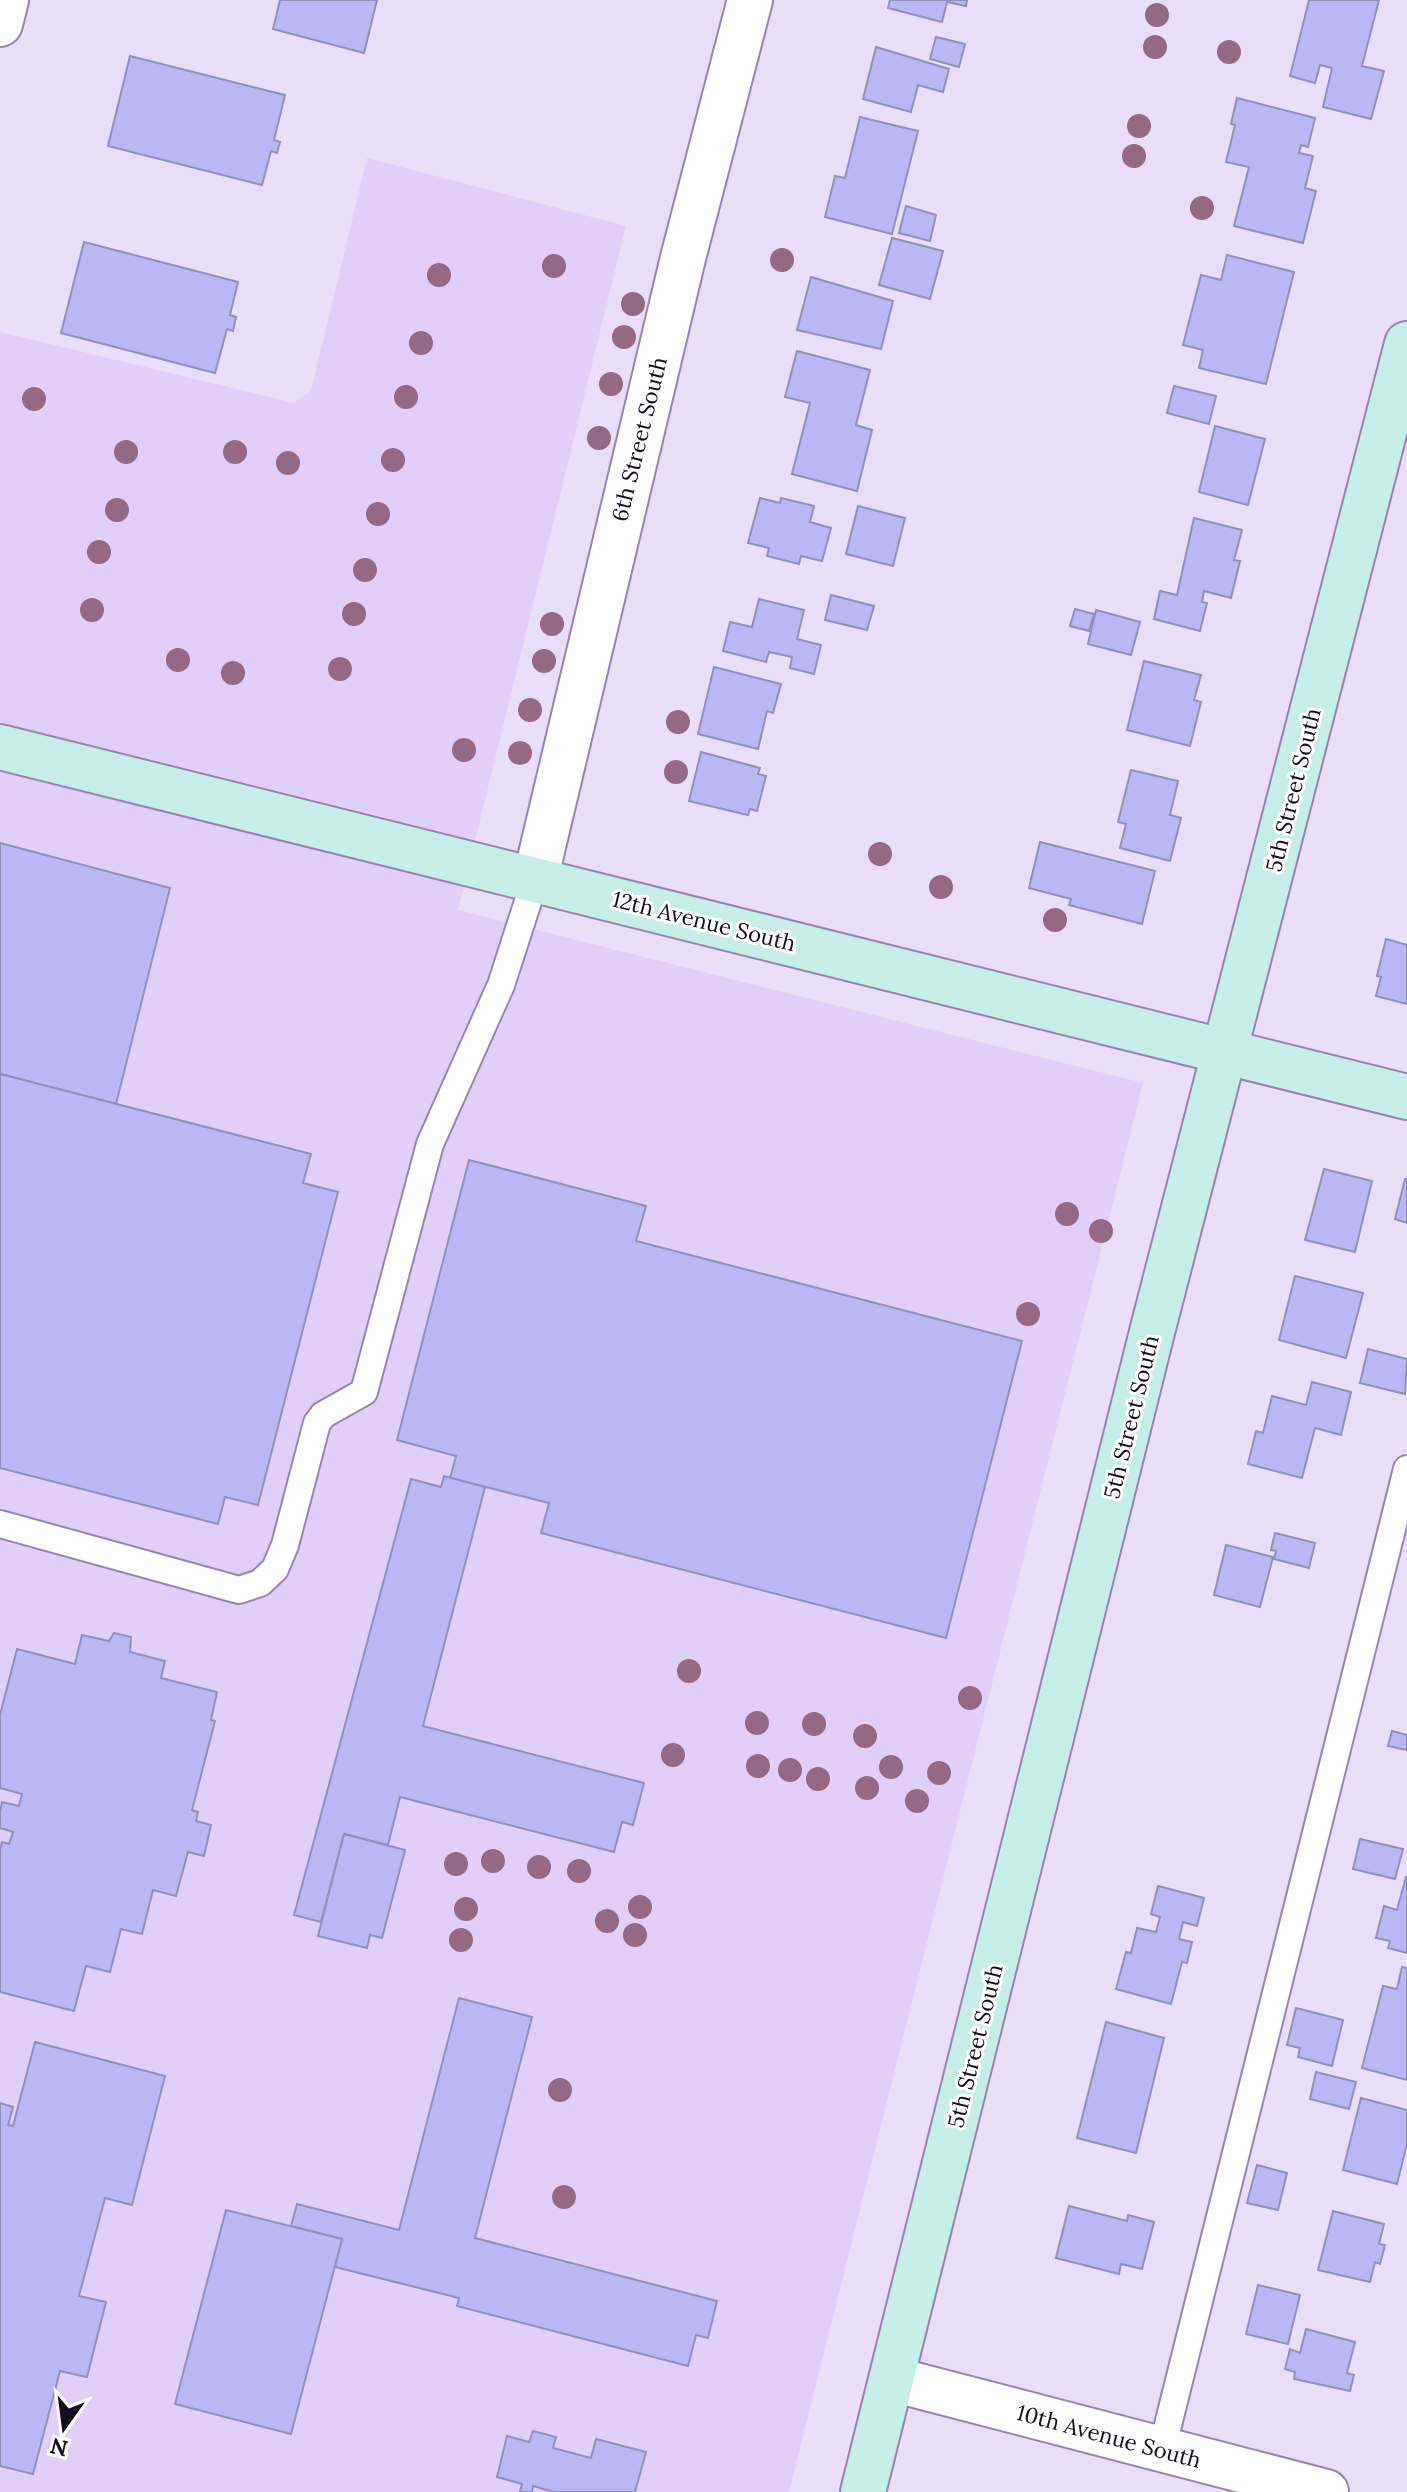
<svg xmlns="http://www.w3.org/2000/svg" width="1407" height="2492" viewBox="0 0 1407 2492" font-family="Lora,serif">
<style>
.built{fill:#e2cff9}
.building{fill:#bab8f4;stroke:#9190bc;stroke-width:2}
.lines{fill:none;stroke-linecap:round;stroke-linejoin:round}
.lane-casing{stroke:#9885af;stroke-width:30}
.street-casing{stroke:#9885af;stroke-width:48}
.secondary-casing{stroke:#9885af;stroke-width:48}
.lane{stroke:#fff;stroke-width:26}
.street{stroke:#fff;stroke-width:44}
.secondary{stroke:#c7ede9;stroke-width:44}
.tree{fill:#956883}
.labels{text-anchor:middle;stroke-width:6;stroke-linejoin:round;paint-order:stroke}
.street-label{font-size:22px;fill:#150d1d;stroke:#fff}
</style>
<rect width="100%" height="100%" fill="#e9ddf8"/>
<polygon class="built" points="367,158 626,226 458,910 1143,1083 789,2492 0,2492 0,332 294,403 311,391"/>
<g class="building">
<polygon points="280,0 377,0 364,53 273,29"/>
<polygon points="890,0 967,0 966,6 947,2 942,22 888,8"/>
<polygon points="1309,0 1379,0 1362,66 1384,71 1371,119 1323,107 1332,68 1320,65 1315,83 1290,76"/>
<polygon points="936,37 965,44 959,67 930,59"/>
<polygon points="876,47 949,69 943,92 918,85 911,112 863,99"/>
<polygon points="130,56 285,95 274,140 280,142 277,153 271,151 262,185 108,146"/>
<polygon points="1237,98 1315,118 1308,147 1301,145 1299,153 1313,156 1305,188 1316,191 1303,243 1234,226 1249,167 1226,162 1235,125 1231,124"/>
<polygon points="860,117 918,131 892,234 825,217 835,176 845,178"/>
<polygon points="906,206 936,215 930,241 899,233"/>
<polygon points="892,238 943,251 930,299 879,285"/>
<polygon points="84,242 238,282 230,315 236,317 233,331 227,329 215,373 61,333"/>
<polygon points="1227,255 1294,272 1266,384 1199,368 1203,350 1183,345 1201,275 1221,280"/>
<polygon points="811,277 893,301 881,349 797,330"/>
<polygon points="797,351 870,370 856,425 872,430 857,491 792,474 810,403 785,397"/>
<polygon points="1174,386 1216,396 1209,424 1167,413"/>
<polygon points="1215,426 1265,439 1248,505 1199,492"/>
<polygon points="760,498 780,503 781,498 814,506 810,522 831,528 822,561 801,556 799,564 767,556 769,548 748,543"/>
<polygon points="858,506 905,518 893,566 846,554"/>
<polygon points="1194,518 1242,530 1234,560 1240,561 1231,598 1204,591 1202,602 1207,603 1200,631 1154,619 1160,591 1177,595"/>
<polygon points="831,595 874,606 867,630 825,620"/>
<polygon points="759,599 804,610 797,639 821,645 814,674 790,668 792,657 769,652 766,662 723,651 730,622 752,627"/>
<polygon points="1075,609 1094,614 1089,631 1070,626"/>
<polygon points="1096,610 1140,622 1131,655 1088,644"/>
<polygon points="1144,661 1201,675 1194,700 1201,702 1190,746 1127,730"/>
<polygon points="714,667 781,684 773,713 767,711 758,749 698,734"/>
<polygon points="701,752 760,768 758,774 766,776 757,811 750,809 748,815 689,801"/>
<polygon points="1131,770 1178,781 1170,815 1181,818 1170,861 1120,848 1126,824 1118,822"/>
<polygon points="1040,842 1155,871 1142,924 1069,905 1071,899 1029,888"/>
<polygon points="0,843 170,888 116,1104 0,1074"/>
<polygon points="1386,939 1407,945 1407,1004 1376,996 1381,977 1377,976"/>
<polygon points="0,1074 311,1154 303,1183 338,1192 258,1505 225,1497 218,1524 0,1468"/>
<polygon points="469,1160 646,1206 636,1241 1022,1341 946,1638 541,1533 549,1503 450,1478 456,1456 397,1440"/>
<polygon points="1324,1169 1372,1181 1355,1252 1305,1240"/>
<polygon points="1405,1179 1407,1179 1407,1223 1395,1219"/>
<polygon points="1295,1276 1363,1293 1346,1358 1279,1340"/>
<polygon points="1368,1349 1407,1359 1405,1394 1360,1383"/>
<polygon points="1312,1382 1351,1392 1341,1435 1315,1428 1302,1478 1248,1464 1256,1431 1263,1433 1272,1396 1306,1405"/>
<polygon points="444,1476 485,1487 423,1726 644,1783 633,1825 622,1822 614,1852 400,1797 388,1845 344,1834 321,1922 294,1915 411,1479 441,1487"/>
<polygon points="1275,1533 1315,1543 1309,1568 1274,1559 1276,1551 1271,1550"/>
<polygon points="1226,1545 1273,1557 1260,1607 1214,1595"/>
<polygon points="114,1633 131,1637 130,1652 165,1661 161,1678 217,1692 211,1720 215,1721 192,1810 198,1812 196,1821 211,1825 204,1856 188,1852 176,1896 153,1890 142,1934 121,1929 110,1972 86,1966 74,2011 0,1992 0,1849 2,1842 9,1844 13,1832 0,1828 0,1812 2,1802 19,1806 22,1794 0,1788 0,1715 17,1649 75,1664 82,1635 109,1641"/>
<polygon points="1392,1731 1407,1735 1407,1750 1388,1746"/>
<polygon points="344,1834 405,1850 382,1938 370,1935 367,1948 318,1936"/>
<polygon points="1360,1839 1403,1849 1395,1879 1353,1869"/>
<polygon points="1406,1877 1407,1877 1407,1953 1388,1948 1390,1941 1376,1938 1384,1906 1397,1910"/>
<polygon points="1158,1886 1204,1898 1197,1926 1183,1922 1179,1939 1192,1942 1187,1963 1182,1962 1171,2004 1116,1989 1126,1952 1131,1953 1137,1928 1156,1932 1160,1917 1151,1914"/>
<polygon points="1402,1967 1407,1968 1407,2080 1362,2068 1383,1986 1397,1989"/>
<polygon points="459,1998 532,2017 475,2238 717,2301 708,2338 696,2335 688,2366 457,2306 459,2298 335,2267 342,2239 291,2226 297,2204 399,2230"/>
<polygon points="1296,2008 1343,2020 1332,2066 1298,2057 1300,2048 1287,2045"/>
<polygon points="1106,2022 1164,2038 1136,2153 1077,2138"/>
<polygon points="35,2042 165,2076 132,2205 105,2198 79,2296 106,2302 87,2377 60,2371 33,2474 0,2466 0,2103 13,2107 8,2125 13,2126"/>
<polygon points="1316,2072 1356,2082 1349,2109 1310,2099"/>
<polygon points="1361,2098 1407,2110 1407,2144 1397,2184 1343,2170"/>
<polygon points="1257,2165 1287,2173 1278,2210 1247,2203"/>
<polygon points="1069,2206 1127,2221 1128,2215 1154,2222 1142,2269 1121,2264 1119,2274 1056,2258"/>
<polygon points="226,2210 342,2239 291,2434 175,2404"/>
<polygon points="1333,2211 1384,2224 1379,2244 1385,2245 1380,2264 1375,2262 1370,2282 1318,2270"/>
<polygon points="1258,2285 1300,2295 1288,2344 1246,2334"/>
<polygon points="1306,2329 1355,2342 1347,2373 1354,2375 1350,2391 1294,2379 1295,2372 1285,2369 1290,2349 1300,2353"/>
<polygon points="533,2431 556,2437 553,2448 591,2458 596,2439 646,2452 635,2492 554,2492 533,2486 532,2492 520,2492 522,2484 497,2477 507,2436 529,2442"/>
</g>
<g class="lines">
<g class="lane-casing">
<g id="lane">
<polyline points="0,1524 239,1590 260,1583 275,1569 285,1545 317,1423 323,1415 364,1392 430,1144 501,985 535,880"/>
<polyline points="1162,2449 1407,1469"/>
</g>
</g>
<g class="street-casing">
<g id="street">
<polyline points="0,24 6,0"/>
<polyline points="535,880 683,258 750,0"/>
<polyline points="892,2379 1326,2492"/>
</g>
</g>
<g class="secondary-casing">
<g id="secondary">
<polyline points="0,747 1407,1097"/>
<polyline points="863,2492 1151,1336 1407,344"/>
</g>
</g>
<use href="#lane" class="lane"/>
<use href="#street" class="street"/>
<use href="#secondary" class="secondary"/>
</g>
<g class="tree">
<circle cx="1157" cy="15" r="12"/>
<circle cx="1155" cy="47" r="12"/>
<circle cx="1229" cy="52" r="12"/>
<circle cx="1139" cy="126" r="12"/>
<circle cx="1134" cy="156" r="12"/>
<circle cx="1202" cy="208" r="12"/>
<circle cx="782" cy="260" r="12"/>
<circle cx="554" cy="266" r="12"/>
<circle cx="439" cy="275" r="12"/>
<circle cx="633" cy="304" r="12"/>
<circle cx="624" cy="337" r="12"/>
<circle cx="421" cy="343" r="12"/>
<circle cx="611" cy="384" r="12"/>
<circle cx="406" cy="397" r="12"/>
<circle cx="34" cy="399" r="12"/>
<circle cx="599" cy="438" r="12"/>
<circle cx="126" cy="452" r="12"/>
<circle cx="235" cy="452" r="12"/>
<circle cx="393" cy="460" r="12"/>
<circle cx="288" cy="463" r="12"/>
<circle cx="117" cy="510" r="12"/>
<circle cx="378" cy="514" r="12"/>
<circle cx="99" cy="552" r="12"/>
<circle cx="365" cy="570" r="12"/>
<circle cx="92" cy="610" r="12"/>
<circle cx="354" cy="614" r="12"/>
<circle cx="552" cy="624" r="12"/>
<circle cx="178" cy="660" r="12"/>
<circle cx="544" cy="661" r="12"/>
<circle cx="340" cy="669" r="12"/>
<circle cx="233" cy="673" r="12"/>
<circle cx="530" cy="710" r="12"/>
<circle cx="678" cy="722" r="12"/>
<circle cx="464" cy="750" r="12"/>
<circle cx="520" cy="753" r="12"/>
<circle cx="676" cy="772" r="12"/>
<circle cx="880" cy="854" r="12"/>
<circle cx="941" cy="887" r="12"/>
<circle cx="1055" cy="920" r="12"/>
<circle cx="1067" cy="1214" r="12"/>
<circle cx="1101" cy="1231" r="12"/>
<circle cx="1028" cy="1314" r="12"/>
<circle cx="689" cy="1671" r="12"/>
<circle cx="970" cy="1698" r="12"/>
<circle cx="757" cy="1723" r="12"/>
<circle cx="814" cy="1724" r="12"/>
<circle cx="865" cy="1736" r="12"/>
<circle cx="673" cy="1755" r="12"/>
<circle cx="758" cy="1766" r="12"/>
<circle cx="891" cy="1767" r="12"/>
<circle cx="790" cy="1770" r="12"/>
<circle cx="939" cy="1773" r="12"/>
<circle cx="818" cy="1779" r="12"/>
<circle cx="867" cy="1788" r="12"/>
<circle cx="917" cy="1801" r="12"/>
<circle cx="493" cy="1861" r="12"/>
<circle cx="456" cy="1864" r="12"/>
<circle cx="539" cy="1867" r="12"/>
<circle cx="579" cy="1871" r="12"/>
<circle cx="640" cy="1907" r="12"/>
<circle cx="466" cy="1909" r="12"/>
<circle cx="607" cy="1921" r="12"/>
<circle cx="635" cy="1935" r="12"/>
<circle cx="461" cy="1940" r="12"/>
<circle cx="560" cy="2090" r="12"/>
<circle cx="564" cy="2197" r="12"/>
</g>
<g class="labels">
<g class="street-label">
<text transform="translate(639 439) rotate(-76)" y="8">6th Street South</text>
<text transform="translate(1293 790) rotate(-76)" y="8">5th Street South</text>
<text transform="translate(704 921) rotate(14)" y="8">12th Avenue South</text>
<text transform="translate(1131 1417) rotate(-76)" y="8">5th Street South</text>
<text transform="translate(975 2046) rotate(-76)" y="8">5th Street South</text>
<text transform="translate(1109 2436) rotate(15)" y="8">10th Avenue South</text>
</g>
</g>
<g transform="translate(64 2428) rotate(194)" stroke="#ffffff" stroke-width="6" paint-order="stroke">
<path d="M0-6L14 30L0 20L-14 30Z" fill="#150d1d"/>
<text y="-12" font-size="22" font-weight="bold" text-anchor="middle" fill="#150d1d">N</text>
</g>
</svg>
